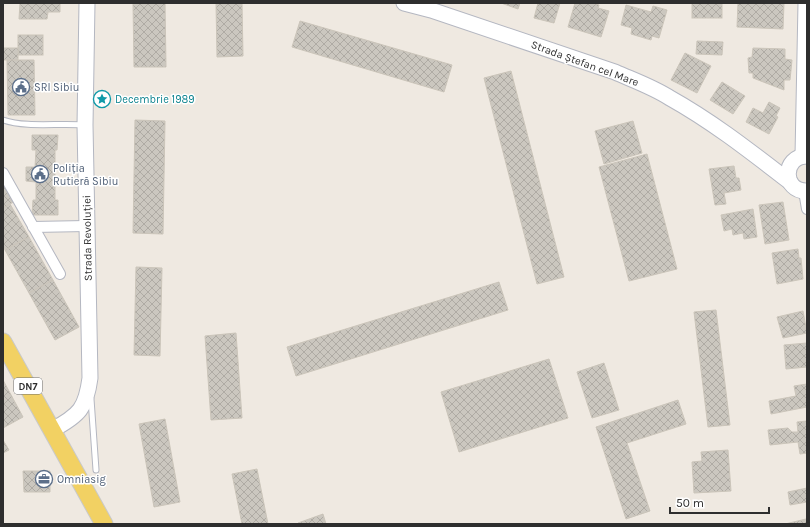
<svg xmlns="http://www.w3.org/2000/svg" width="810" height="527" viewBox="0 0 810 527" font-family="Karla,sans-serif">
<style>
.building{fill:url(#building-cross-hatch);stroke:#cbc5ba}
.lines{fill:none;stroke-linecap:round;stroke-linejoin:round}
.lane-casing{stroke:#b4b7c1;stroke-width:7}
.street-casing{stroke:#b4b7c1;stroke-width:12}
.secondary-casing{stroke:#b4b7c1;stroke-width:17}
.primary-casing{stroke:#c9c9c9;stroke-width:19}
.lane{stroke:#fff;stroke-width:5}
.street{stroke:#fff;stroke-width:10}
.secondary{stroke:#fff;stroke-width:15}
.primary{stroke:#f2d163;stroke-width:17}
.labels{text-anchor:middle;stroke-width:3;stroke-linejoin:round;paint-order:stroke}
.shield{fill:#fff;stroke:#6d6d6d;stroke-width:1}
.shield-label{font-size:10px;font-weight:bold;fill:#2e2e2e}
.street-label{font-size:11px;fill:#2e2e2e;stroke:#fff}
.service-label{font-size:11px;fill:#4e5e75;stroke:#fff;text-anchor:start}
.culture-label{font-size:11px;fill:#0d838f;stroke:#fff;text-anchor:start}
</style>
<defs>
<pattern id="building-cross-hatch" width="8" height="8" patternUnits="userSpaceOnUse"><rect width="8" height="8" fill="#cbc7bf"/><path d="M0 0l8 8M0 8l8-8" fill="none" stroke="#afaba4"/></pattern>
</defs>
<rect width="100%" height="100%" fill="#efe9e1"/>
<g class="building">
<polygon points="20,3 60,3 60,12 48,12 47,19 19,19"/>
<polygon points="133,3 165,3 166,67 134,67"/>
<polygon points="216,3 242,3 243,56 217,57"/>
<polygon points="501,3 520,3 518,9"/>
<polygon points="538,3 560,3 554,23 534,18"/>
<polygon points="575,3 593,3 599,5 598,8 609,11 601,37 568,27"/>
<rect x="692" y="3" width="30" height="15"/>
<polygon points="738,3 784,3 783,29 737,27"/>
<polygon points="626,5 651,12 653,6 667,10 659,38 652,36 651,40 631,34 632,28 621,25"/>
<polygon points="300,21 452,65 444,92 292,47"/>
<rect x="18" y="35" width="25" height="20"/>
<polygon points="697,41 723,42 722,55 696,54"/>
<rect x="3" y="48" width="15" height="12"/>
<polygon points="753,48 785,49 785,59 792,60 790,80 784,80 784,90 753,78 753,73 749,73 748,58 752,57"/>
<polygon points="685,53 711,66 697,93 671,80"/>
<polygon points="7,60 34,60 35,115 8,115"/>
<polygon points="511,71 564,277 537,284 484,78"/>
<polygon points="722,82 745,96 733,114 710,100"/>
<polygon points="769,102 780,108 776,116 778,117 769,134 746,122 753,108 763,113"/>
<polygon points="135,120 165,121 163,234 133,233"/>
<polygon points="633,121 642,153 604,164 595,131"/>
<polygon points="32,135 58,135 57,150 55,150 55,200 58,200 58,215 32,215 33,200 36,200 36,182 26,181 26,167 35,167 36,150 32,150"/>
<polygon points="647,154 677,269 629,281 599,167"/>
<polygon points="734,166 736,178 739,178 741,190 724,193 726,204 715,205 709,169"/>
<polygon points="3,175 17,200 3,208"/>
<polygon points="783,202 789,240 765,244 759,205"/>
<polygon points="10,204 29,237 5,250 3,246 3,208"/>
<polygon points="753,209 757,237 744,239 743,233 733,235 732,229 724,231 721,215"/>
<polygon points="29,237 53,280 29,293 5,250"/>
<polygon points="798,249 799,258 801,258 803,279 777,284 772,253"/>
<polygon points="136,267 162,268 160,356 134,355"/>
<polygon points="53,280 79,327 55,340 29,293"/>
<polygon points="499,282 508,310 296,376 287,347"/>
<polygon points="716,310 730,425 708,427 694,312"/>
<polygon points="803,311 807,333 783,338 777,317"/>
<polygon points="236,333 242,418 211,420 205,336"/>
<polygon points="807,343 807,367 786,369 784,345"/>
<polygon points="549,359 568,418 459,452 441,392"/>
<polygon points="604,363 619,410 592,418 577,372"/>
<polygon points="3,380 23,417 3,428"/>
<polygon points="807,384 807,407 771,414 769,401 796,396 794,386"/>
<polygon points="678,400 686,424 627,443 650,511 626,519 596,427"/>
<polygon points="165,419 180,502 154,507 139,424"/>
<polygon points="807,421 807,453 800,454 798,442 770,445 768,430 788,428 792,432 798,432 797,422"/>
<polygon points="3,440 9,450 3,453"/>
<polygon points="728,450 731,491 694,493 692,462 702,461 701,452"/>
<polygon points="257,469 268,524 242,524 232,474"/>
<polygon points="23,471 50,471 50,492 24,492"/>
<polygon points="807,488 807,502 790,505 788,492"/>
<polygon points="323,514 326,524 299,524 298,523"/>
<polygon points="806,519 807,524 785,524"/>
</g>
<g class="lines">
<g class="lane-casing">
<g id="lane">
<path d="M3 120C27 128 57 123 83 125"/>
<polyline points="91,399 96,470"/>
</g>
</g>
<g class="street-casing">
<g id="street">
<polyline points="3,173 60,274"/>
<polyline points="804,191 807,209"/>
<polyline points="33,227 86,226"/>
</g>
</g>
<g class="secondary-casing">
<g id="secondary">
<path d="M404 3 431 10 615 72C633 80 653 87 670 98 713 122 751 152 790 182"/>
<polyline points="803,156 806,3"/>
<path d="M807 156C782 156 782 192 807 191"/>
<path d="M52 430C80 415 86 408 90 378L85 125 87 3"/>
</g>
</g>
<g class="primary-casing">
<polyline id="primary" points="3,342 104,524"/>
</g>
<use href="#lane" class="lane"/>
<use href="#street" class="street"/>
<use href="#secondary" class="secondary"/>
<use href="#primary" class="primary"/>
</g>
<defs>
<g id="civic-ring" transform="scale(0.9)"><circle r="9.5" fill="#fff" stroke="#5c6f8a" stroke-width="1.5"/><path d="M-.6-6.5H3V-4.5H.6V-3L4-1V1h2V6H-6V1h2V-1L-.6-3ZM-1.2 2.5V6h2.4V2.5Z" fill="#5c6f8a"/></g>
<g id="sight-ring" transform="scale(0.9)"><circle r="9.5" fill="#fff" stroke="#0f9aa8" stroke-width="1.5"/><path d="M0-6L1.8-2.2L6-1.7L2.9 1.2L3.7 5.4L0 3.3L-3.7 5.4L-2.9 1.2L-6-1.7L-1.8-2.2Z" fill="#0f9aa8"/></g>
<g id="office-ring" transform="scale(0.9)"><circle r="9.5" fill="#fff" stroke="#5c6f8a" stroke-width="1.5"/><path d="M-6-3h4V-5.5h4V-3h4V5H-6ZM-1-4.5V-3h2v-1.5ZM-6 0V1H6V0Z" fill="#5c6f8a"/></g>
</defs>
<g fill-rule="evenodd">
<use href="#civic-ring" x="21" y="87"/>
<use href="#sight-ring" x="102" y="99"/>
<use href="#civic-ring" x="40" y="174"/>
<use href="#office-ring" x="44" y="479"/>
</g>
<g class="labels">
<rect class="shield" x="14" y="378" width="28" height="16" rx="3"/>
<g class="shield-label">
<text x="28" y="390">DN7</text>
</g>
<g class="street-label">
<text transform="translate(585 63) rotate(20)" y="4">Strada Ștefan cel Mare</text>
<text transform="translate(87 238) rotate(-91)" y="4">Strada Revoluției</text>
</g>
<g class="service-label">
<text x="34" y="91">SRI Sibiu</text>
<text x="53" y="172">Poliția<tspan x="53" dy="13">Rutieră Sibiu</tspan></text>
<text x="57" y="483">Omniasig</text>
</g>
<g class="culture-label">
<text x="115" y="103">Decembrie 1989</text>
</g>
</g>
<rect width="810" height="527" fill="none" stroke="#2e2e2e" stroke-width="8"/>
<path d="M670 507v6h99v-6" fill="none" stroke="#2e2e2e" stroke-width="2"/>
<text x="676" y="507" font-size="12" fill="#2e2e2e" stroke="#ffffff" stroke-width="3" paint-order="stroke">50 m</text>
</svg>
